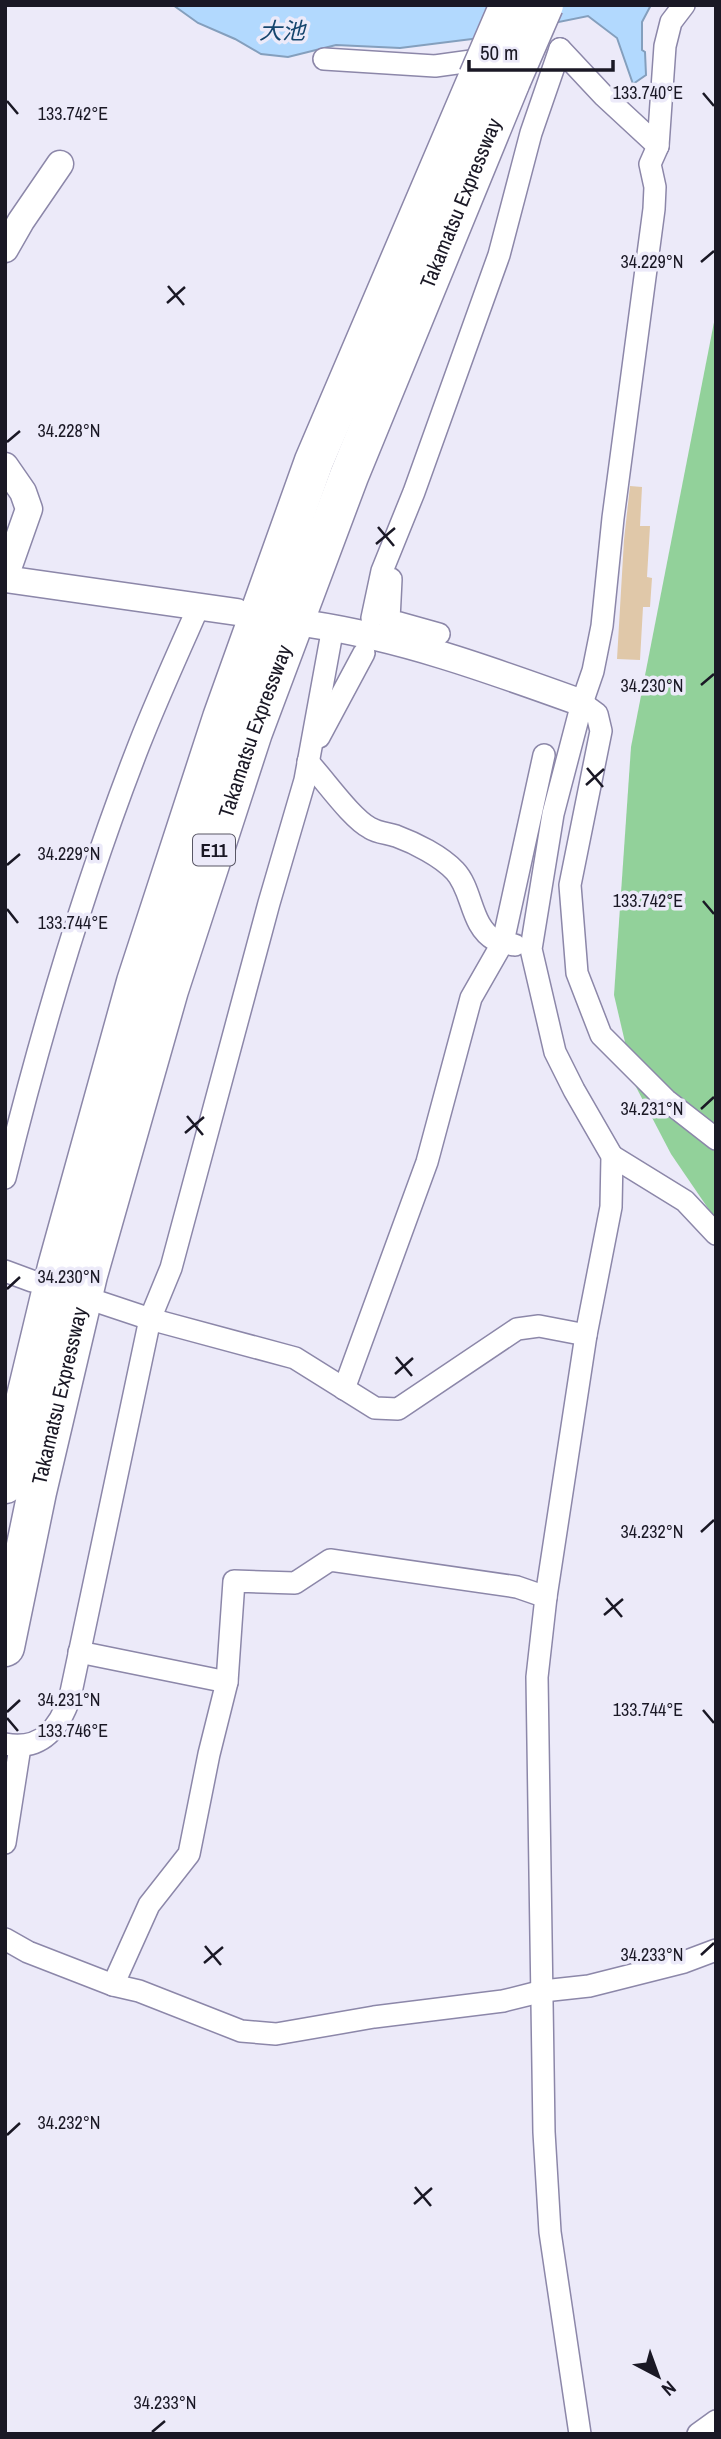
<svg xmlns="http://www.w3.org/2000/svg" width="721" height="2439" viewBox="0 0 721 2439" font-family="'Archivo Narrow','Noto Sans JP',sans-serif">
<style>
.green{fill:#92d19a}
.water{fill:#b2d9fe;stroke:#849fbd;stroke-width:2}
.building{fill:#e0c8a9}
.lines{fill:none;stroke-linecap:round;stroke-linejoin:round}
.minor-casing{stroke:#8c87a9;stroke-width:24}
.tertiary-casing{stroke:#8c87a9;stroke-width:29}
.motorway-casing{stroke:#8c87a9;stroke-width:41}
.minor{stroke:#fff;stroke-width:21}
.tertiary{stroke:#fff;stroke-width:26}
.motorway{stroke:#fff;stroke-width:38}
.motorway-bridge-casing{stroke:#8c87a9;stroke-width:41;stroke-linecap:butt}
.motorway-bridge{stroke:#fff;stroke-width:38}
.ticks{fill:none;stroke:#1a1825;stroke-width:2.5}
.labels{text-anchor:middle;stroke-width:7;stroke-linejoin:round;paint-order:stroke}
.shield{fill:#eceaf9;stroke:#595765;stroke-width:2}
.shield-label{font-size:19px;font-weight:bold;fill:#1a1825}
.street-label{font-size:21px;fill:#1a1825;stroke:#eceaf9}
.water-label{font-size:23px;font-style:italic;fill:#16456d;stroke:#eceaf9}
.ticks-label{font-size:18px;text-anchor:middle;fill:#1a1825;stroke:#eceaf9;stroke-width:7;stroke-linejoin:round;paint-order:stroke}
</style>
<rect width="100%" height="100%" fill="#eceaf9"/>
<polygon class="green" points="716,312 716,1220 671,1154 635,1085 614,995 631,747"/>
<polygon class="water" points="173,5 651,5 642,22 642,50 645,52 646,75 633,84 617,38 588,16 480,38 400,48 336,45 288,57 261,54 235,39 198,23"/>
<polygon class="building" points="630,486 642,487 640,526 650,526 647,577 652,578 650,607 643,607 640,660 617,659 624,540"/>
<g class="lines">
<g class="minor-casing">
<g id="minor">
<polyline points="560,49 604,96 658,146"/>
<polyline points="324,59 435,66 493,58"/>
<polyline points="391,579 389,620 439,634"/>
<polyline points="372,618 382,571 414,492 499,255 531,133 560,49"/>
<polyline points="582,703 597,714 601,731 570,885 577,973 601,1035 666,1100 716,1139"/>
<polyline points="319,737 364,653"/>
<path d="M308 762C325 780 351 818 370 828 378 833 387 833 396 836 415 843 441 856 455 871 473 890 470 926 495 940 500 943 509 944 515 945"/>
<polyline points="612,1156 685,1201 716,1234"/>
<path d="M5 1178C41 1032 84 886 139 745 157 699 178 653 198 608"/>
<polyline points="5,1271 32,1281"/>
<polyline points="99,1302 150,1319 295,1358 375,1408 398,1409 517,1329 539,1326 586,1335"/>
<polyline points="344,1389 427,1162 471,998 503,942 544,755"/>
<polyline points="79,1652 227,1682"/>
<path d="M5 1744C41 1751 59 1729 70 1697L150 1319 171 1268 269 903 305 780 333 627"/>
<polyline points="5,1843 20,1747"/>
<polyline points="5,1939 28,1952 113,1985 139,1991 241,2031 276,2034 374,2017 503,2001 543,1991 589,1986 684,1962 716,1950"/>
<polyline points="113,1985 149,1905 189,1854 209,1754 227,1682 234,1581 295,1583 330,1560 517,1587 546,1597"/>
<polyline points="580,2434 550,2232 544,2132 537,1677 546,1597 586,1335 611,1207 612,1156 574,1090 555,1052 531,949 553,814 582,703 593,671 602,626 613,518 654,209 655,187 650,164 658,146 665,46 671,22 684,5"/>
<polyline points="698,2434 716,2421"/>
</g>
</g>
<g class="tertiary-casing">
<g id="tertiary">
<polyline points="5,249 21,221 60,164"/>
<polyline points="5,466 23,492 29,509 5,577"/>
<polyline points="5,579 237,612"/>
<path d="M309 624C403 638 493 671 582 703"/>
</g>
</g>
<g class="motorway-casing">
<g id="motorway">
<polyline points="5,1484 57,1267 136,982 222,718 314,461 478,77"/>
<path id="s1" d="M5 1647 37 1492 88 1275 169 990 253 732 349 476 511 81"/>
</g>
</g>
<use href="#minor" class="minor"/>
<use href="#tertiary" class="tertiary"/>
<use href="#motorway" class="motorway"/>
<g class="motorway-bridge-casing">
<g id="motorway-bridge">
<polyline points="478,77 509,5"/>
<polyline points="511,81 544,5"/>
</g>
</g>
<use href="#motorway-bridge" class="motorway-bridge"/>
</g>
<path class="ticks" d="M703 93 714 106M7 101 18 114M701 262 714 251M168 286 184 305M167 303 185 287M7 442 20 431M378 527 394 546M376 544 395 528M701 685 714 674M587 768 603 787M586 785 604 769M7 865 20 854M703 901 714 914M7 909 18 923M701 1109 714 1097M187 1116 203 1135M185 1133 204 1117M7 1289 20 1277M396 1357 412 1376M395 1374 413 1358M701 1532 714 1520M606 1598 622 1617M604 1615 623 1599M703 1710 714 1723M7 1712 20 1700M7 1718 18 1731M205 1946 221 1965M701 1955 714 1943M204 1963 223 1947M7 2135 20 2123M415 2187 431 2206M414 2204 432 2188M152 2432 165 2421"/>
<g class="labels">
<rect class="shield" x="193" y="834.5" width="42" height="31" rx="5"/>
<g class="shield-label">
<text x="214" y="857">E11</text>
</g>
<g class="street-label">
<text dy="7" stroke="none"><textPath href="#s1" startOffset="1517">Takamatsu Expressway</textPath></text>
<text dy="7" stroke="none"><textPath href="#s1" startOffset="950">Takamatsu Expressway</textPath></text>
<text dy="7" stroke="none"><textPath href="#s1" startOffset="257">Takamatsu Expressway</textPath></text>
</g>
<g class="water-label">
<text x="282" y="39">大池</text>
</g>
</g>
<g class="ticks-label">
<text x="648" y="99">133.740°E</text>
<text x="73" y="120">133.742°E</text>
<text x="652" y="268">34.229°N</text>
<text x="69" y="437">34.228°N</text>
<text x="652" y="692">34.230°N</text>
<text x="69" y="860">34.229°N</text>
<text x="648" y="907">133.742°E</text>
<text x="73" y="929">133.744°E</text>
<text x="652" y="1115">34.231°N</text>
<text x="69" y="1283">34.230°N</text>
<text x="652" y="1538">34.232°N</text>
<text x="69" y="1706">34.231°N</text>
<text x="648" y="1716">133.744°E</text>
<text x="73" y="1737">133.746°E</text>
<text x="652" y="1961">34.233°N</text>
<text x="69" y="2129">34.232°N</text>
<text x="165" y="2409">34.233°N</text>
</g>
<rect width="721" height="2439" fill="none" stroke="#1a1825" stroke-width="14"/>
<g transform="translate(658 2376) rotate(139)" stroke="#eceaf9" stroke-width="5" paint-order="stroke">
<path d="M0-5L12 26L0 18L-12 26Z" fill="#1a1825"/>
<text y="-10" font-size="19" font-weight="bold" text-anchor="middle" fill="#1a1825">N</text>
</g>
<path d="M469 60v10h144v-10" fill="none" stroke="#1a1825" stroke-width="3.5"/>
<text x="480" y="60" font-size="21" fill="#1a1825" stroke="#eceaf9" stroke-width="5" paint-order="stroke">50 m</text>
</svg>
